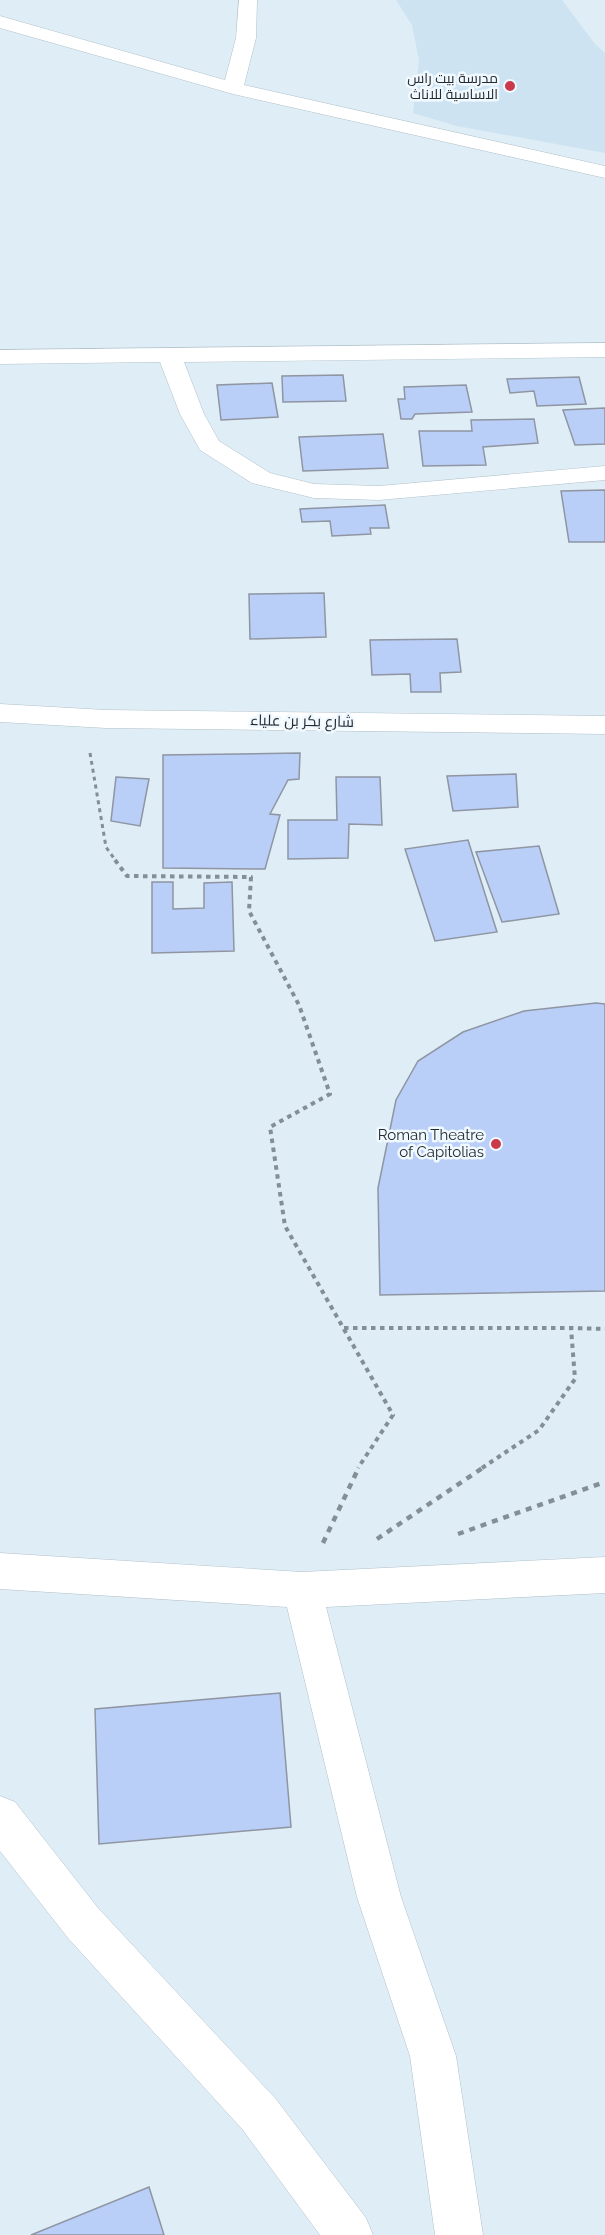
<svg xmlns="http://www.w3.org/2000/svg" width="605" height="2235" viewBox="0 0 605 2235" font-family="Raleway,Cairo,sans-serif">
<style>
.built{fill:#cde3f1}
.building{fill:#bacff7;stroke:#8f95a2;stroke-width:1.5}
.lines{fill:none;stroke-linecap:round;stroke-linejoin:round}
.minor-casing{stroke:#b2c1ca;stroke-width:1}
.path-far2{stroke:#848f95;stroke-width:3;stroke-dasharray:4 4;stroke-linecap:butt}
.path-far1{stroke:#848f95;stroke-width:4;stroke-dasharray:4.5 4.5;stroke-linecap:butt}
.path{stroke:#848f95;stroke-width:4.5;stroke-dasharray:6 6;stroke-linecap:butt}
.minor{fill:#fff;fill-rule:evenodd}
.poi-dot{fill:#cb3a4b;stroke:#f0f9ff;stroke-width:2}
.labels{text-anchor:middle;stroke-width:5;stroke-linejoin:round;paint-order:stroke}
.far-poi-label{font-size:14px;fill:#242a2d;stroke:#f0f9ff;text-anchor:end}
.street-label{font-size:15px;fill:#242a2d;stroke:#f0f9ff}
.poi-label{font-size:15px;fill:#242a2d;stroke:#f0f9ff;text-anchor:end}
</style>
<rect width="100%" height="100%" fill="#deedf6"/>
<polygon class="built" points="396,0 562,0 595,44 605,53 605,153 457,126 413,113 419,60 412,25"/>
<g class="building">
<polygon points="343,375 346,401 283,402 282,376"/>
<polygon points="579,377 586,404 537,406 534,391 510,393 507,379"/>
<polygon points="272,383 278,417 221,420 217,385"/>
<polygon points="466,385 472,412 415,414 412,419 401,419 398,399 405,399 404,387"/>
<polygon points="605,408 605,444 575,445 563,410"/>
<polygon points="534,419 538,443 483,447 486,465 423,466 419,431 472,431 471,420"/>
<polygon points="383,434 388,468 303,471 299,437"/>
<polygon points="605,490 605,542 569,542 561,491"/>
<polygon points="385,505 389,528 370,528 371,534 332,536 330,521 302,522 300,509"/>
<polygon points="324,593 326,637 250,639 249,594"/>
<polygon points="457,639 461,672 440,673 441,692 411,692 410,674 372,675 370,640"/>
<polygon points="300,753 299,779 288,780 270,814 280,815 265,869 163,868 163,755"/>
<polygon points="516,774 518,807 453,811 447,776"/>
<polygon points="116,777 149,779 140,826 111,821"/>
<polygon points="336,777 380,777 382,825 349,824 348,858 288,859 288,820 337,820"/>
<polygon points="468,840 497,932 435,941 405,849"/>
<polygon points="539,846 559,914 502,922 476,852"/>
<polygon points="152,882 173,882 173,909 204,908 204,883 232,882 234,951 152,953"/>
<polygon points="596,1003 605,1004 605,1291 380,1295 378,1188 396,1100 418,1061 463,1032 524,1011"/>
<polygon points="280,1693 291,1827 99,1844 95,1709"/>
<polygon points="149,2187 164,2235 31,2235"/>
</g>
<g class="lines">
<g class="minor-casing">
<g id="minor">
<polygon points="239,0 257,0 256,38 244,85 605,166 605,178 233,94 0,28 0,16 225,80 236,38"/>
<polygon points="605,343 605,357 184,362 204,414 219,441 270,473 314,484 379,486 605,466 605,480 379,500 314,498 252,483 200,450 180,414 160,362 0,364 0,350"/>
<polygon points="0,704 106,710 605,716 605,734 106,728 0,722"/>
<polygon points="0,1553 302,1572 605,1557 605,1593 326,1607 401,1897 456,2056 483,2235 435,2235 410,2056 357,1897 287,1607 0,1589"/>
<polygon points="0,1796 15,1802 98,1908 275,2098 366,2218 373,2235 320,2235 243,2130 68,1938 0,1851"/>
</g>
</g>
<polyline class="path-far2" points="90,753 106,847 116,861"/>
<g class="path-far1">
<polyline points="115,860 127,876 251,877 249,911 299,1005 330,1094 270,1127 285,1226 393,1415 358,1468"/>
<polyline points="344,1328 571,1328"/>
<polyline points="482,1468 539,1430 575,1379 571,1328 605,1329"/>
</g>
<g class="path">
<polyline points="458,1534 605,1482"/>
<polyline points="377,1539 484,1467"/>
<polyline points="323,1543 359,1467"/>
</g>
<use href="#minor" class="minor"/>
</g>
<g class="poi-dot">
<circle cx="510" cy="86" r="6"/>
<circle cx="496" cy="1144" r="6"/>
</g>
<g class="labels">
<g class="far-poi-label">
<text x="498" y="83">مدرسة بيت راس<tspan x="498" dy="16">الاساسية للاناث</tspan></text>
</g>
<g class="street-label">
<text transform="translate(302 721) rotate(1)" y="5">شارع بكر بن علياء</text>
</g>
<g class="poi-label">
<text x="484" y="1140">Roman Theatre<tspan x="484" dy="17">of Capitolias</tspan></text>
</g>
</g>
</svg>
